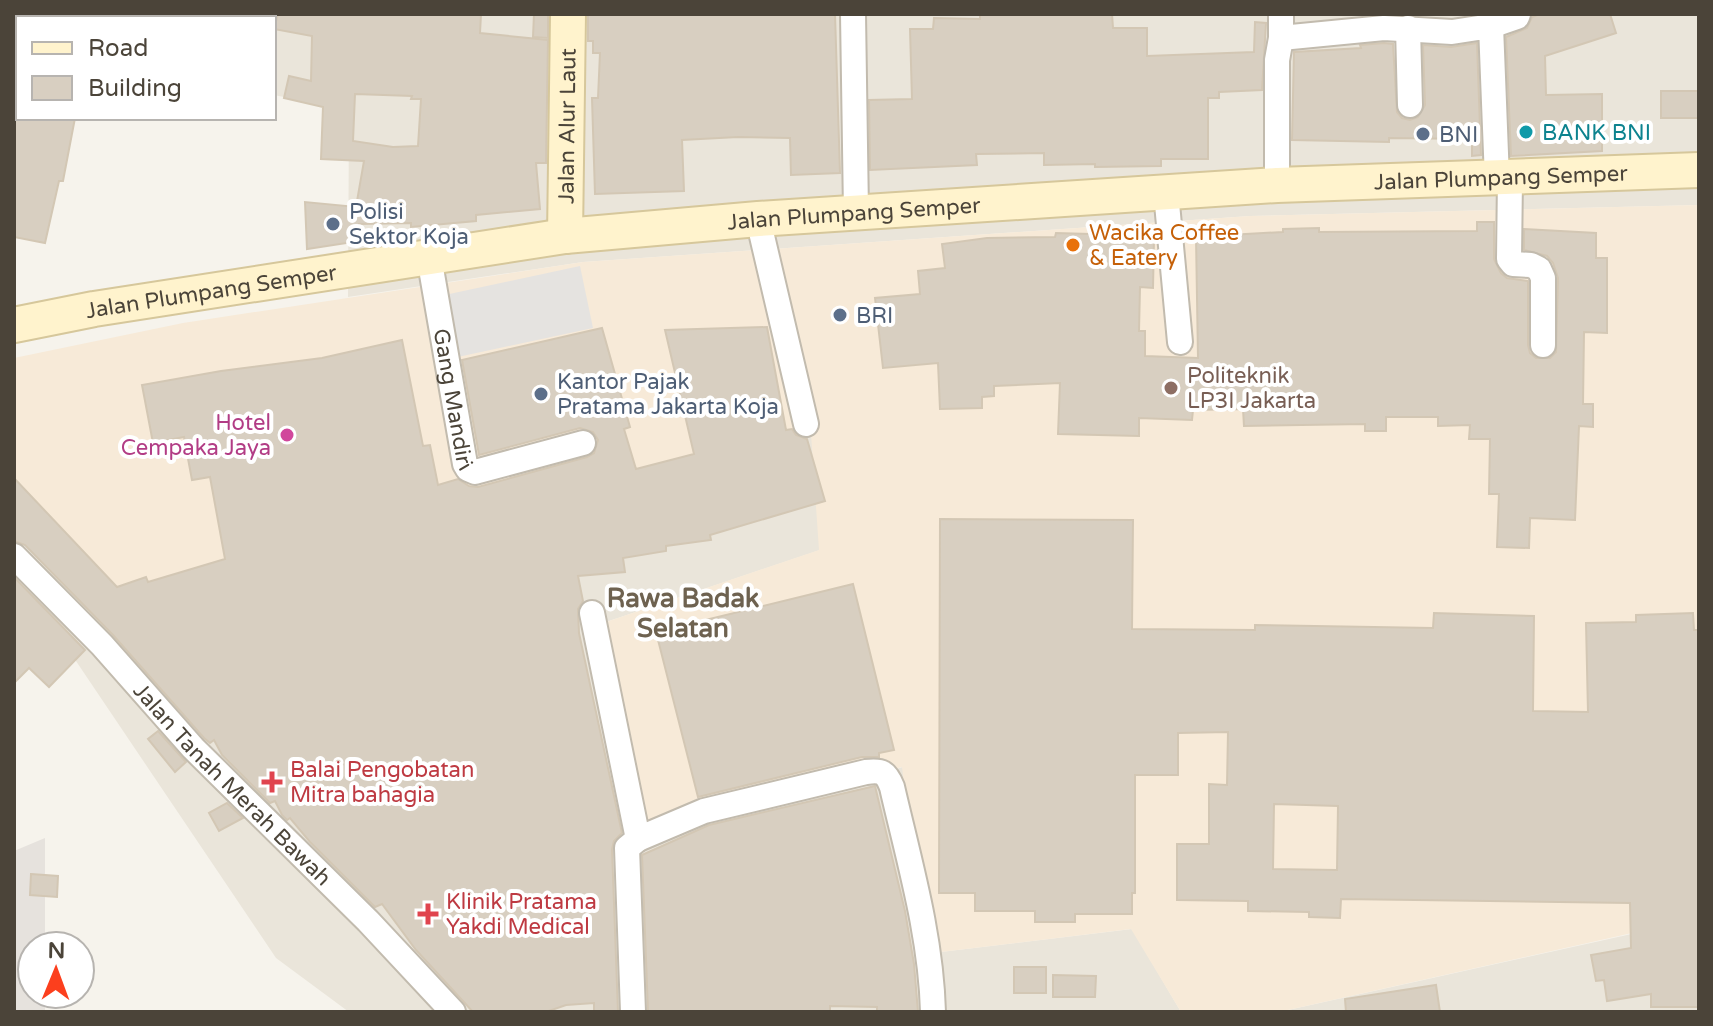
<svg xmlns="http://www.w3.org/2000/svg" width="1713" height="1026" viewBox="0 0 1713 1026" font-family="'Varela Round',sans-serif">
<style>
.residential{fill:#eae5da}
.commercial{fill:#f7ead8}
.industrial{fill:#e6e2dd}
.parking{fill:#e5e3e0}
.building{fill:#d8cfc1;stroke:#d3c7b4;stroke-width:2;fill-rule:evenodd}
.lines{fill:none;stroke-linecap:round;stroke-linejoin:round}
.street-casing{stroke:#c2bbae;stroke-width:28}
.secondary-casing{stroke:#d6c79b;stroke-width:38}
.street{stroke:#fff;stroke-width:24}
.secondary{stroke:#fff3cd;stroke-width:34}
.culture-dot{fill:#0f9aa8;stroke:#fff;stroke-width:3}
.service-dot{fill:#5c6f8a;stroke:#fff;stroke-width:3}
.food-dot{fill:#e8710a;stroke:#fff;stroke-width:3}
.education-dot{fill:#8d6e63;stroke:#fff;stroke-width:3}
.hotel-dot{fill:#d1479c;stroke:#fff;stroke-width:3}
.health-dot{fill:#e0444e;stroke:#fff;stroke-width:3}
.labels{text-anchor:middle;stroke-width:8;stroke-linejoin:round;paint-order:stroke}
.street-label{font-size:22px;fill:#4b4439;stroke:#fff}
.culture-label{font-size:22px;fill:#0d838f;stroke:#fff;text-anchor:start}
.service-label{font-size:22px;fill:#4e5e75;stroke:#fff;text-anchor:start}
.food-label{font-size:22px;fill:#c56008;stroke:#fff;text-anchor:start}
.education-label{font-size:22px;fill:#785e54;stroke:#fff;text-anchor:start}
.hotel-label{font-size:22px;fill:#b23c85;stroke:#fff;text-anchor:end}
.health-label{font-size:22px;fill:#be3a42;stroke:#fff;text-anchor:start}
.quarter-label{font-size:26px;font-weight:bold;fill:#6e6250;stroke:#fff}
</style>
<rect width="100%" height="100%" fill="#f6f3ec"/>
<g class="residential">
<polygon points="14,14 1699,14 1699,205 1250,216 583,262 348,297 349,110 274,95 274,18 18,18 18,44 14,43"/>
<polygon points="812,434 820,550 606,622 651,834 903,767 924,954 1132,929 1181,1012 349,1012 276,958 14,569 14,522 730,452"/>
<polygon points="1699,918 1699,1012 1279,1012 1654,929"/>
</g>
<polygon class="commercial" points="1699,205 1699,918 1279,1012 1181,1012 1131,929 924,954 902,767 650,834 606,622 819,550 811,434 84,599 14,522 14,358 183,323 583,262 1250,216"/>
<polygon class="industrial" points="45,838 45,946 32,946 32,994 45,994 45,1012 14,1012 14,851"/>
<polygon class="parking" points="580,266 593,328 453,358 440,296"/>
<g class="building">
<path d="M278 14H481L480 33 548 40 546 163H536L540 209 476 215V221L411 227V223L359 224 360 241 307 249 305 202 356 207 364 161 321 159 323 107 284 98 289 76 311 81 312 36 274 29ZM355 94 412 96 411 99H421L418 146 393 147 353 141Z"/>
<polygon points="534,14 548,14 548,38 533,37"/>
<polygon points="588,14 835,14 840,173 791,175 790,138 738,137 682,140 684,191 595,194 592,98 598,98 600,53 593,53 593,41 588,41"/>
<polygon points="980,14 1112,14 1113,28 1147,28 1147,56 1254,52 1255,22 1266,23 1262,90 1219,92 1219,98 1208,98 1208,159 1161,159 1161,166 1095,167 1095,164 1044,165 1044,153 976,154 977,165 870,170 869,100 912,99 910,29 933,29 934,18 980,19"/>
<polygon points="1540,14 1610,14 1616,33 1545,56 1546,95 1602,94 1602,151 1511,156 1506,37 1527,28 1532,17"/>
<polygon points="1384,43 1393,44 1397,112 1402,118 1410,120 1418,117 1425,105 1423,45 1451,47 1477,43 1481,155 1472,156 1472,139 1389,138 1389,142 1292,140 1294,52 1361,48 1360,45"/>
<rect x="1661" y="91" width="38" height="27"/>
<polygon points="14,118 75,118 63,181 59,181 45,243 14,237"/>
<polygon points="1477,222 1494,222 1494,259 1501,273 1507,278 1528,281 1528,345 1530,353 1536,358 1550,358 1556,352 1558,278 1553,263 1547,256 1524,250 1524,229 1596,233 1596,258 1607,258 1607,333 1584,332 1583,404 1593,404 1593,427 1579,426 1575,520 1530,518 1529,548 1497,547 1499,494 1489,494 1490,439 1469,439 1470,425 1438,426 1438,417 1386,417 1386,431 1365,431 1365,424 1244,426 1243,409 1193,410 1192,420 1139,418 1139,436 1058,434 1060,383 994,386 994,396 982,397 982,408 940,409 938,363 883,368 875,298 920,294 918,271 945,268 942,244 987,238 1055,237 1056,233 1090,234 1090,238 1154,239 1153,288 1140,287 1139,331 1145,331 1145,356 1198,358 1196,237 1229,237 1229,235 1283,232 1283,229 1319,228 1319,232 1477,231"/>
<polygon points="767,327 786,430 792,429 796,435 807,439 825,501 710,535 711,540 666,546 666,551 623,558 625,572 578,576 583,601 578,609 579,633 622,833 614,841 612,849 618,1012 594,1012 594,1003 566,1005 546,1012 473,1012 416,950 382,904 375,907 310,842 290,818 287,820 282,815 275,801 270,803 222,755 214,740 210,743 204,738 113,635 25,545 14,541 14,478 117,587 146,577 148,582 225,559 210,477 192,480 184,437 153,443 142,385 221,371 322,358 402,340 423,446 430,445 438,485 458,479 469,486 478,487 587,457 594,453 598,440 593,432 580,428 479,455 462,360 602,328 630,427 624,429 636,469 694,454 665,330"/>
<path d="M940 519 1133 520 1132 629 1255 630V625L1433 628 1434 613 1534 616 1533 711 1588 712 1586 623 1636 622V615L1693 613 1694 630H1699V1007H1651V994L1607 1001 1604 980 1596 981 1591 955 1631 948 1630 903 1341 899 1340 918 1309 917V912L1248 911V901L1177 900V844H1209V784L1227 785 1228 732 1178 733V775H1135V893H1132V914H1075V922H1035V911H975V893H939ZM1274 804 1338 806 1337 870 1273 869Z"/>
<polygon points="14,577 85,650 49,687 29,668 14,683"/>
<polygon points="853,584 894,750 879,753 879,757 862,757 698,797 656,632"/>
<polygon points="158,731 186,762 175,772 148,739"/>
<polygon points="875,786 905,911 914,964 918,1012 877,1012 877,1007 830,1006 830,1012 648,1012 642,855 709,825"/>
<polygon points="227,803 243,818 219,831 209,813"/>
<polygon points="31,874 58,876 57,897 30,895"/>
<rect x="1014" y="967" width="32" height="26"/>
<polygon points="1053,975 1096,976 1095,997 1053,997"/>
<polygon points="1436,985 1440,1012 1346,1012 1345,999"/>
</g>
<g class="lines">
<g class="street-casing">
<g id="street">
<polyline points="853,14 856,212"/>
<polyline points="27,18 28,14"/>
<polyline points="150,18 150,14"/>
<polyline points="262,18 263,14"/>
<polyline points="1491,26 1517,17 1518,14"/>
<polyline points="1408,28 1410,105"/>
<polyline points="1281,38 1384,28 1452,32 1491,26 1497,179"/>
<polyline points="14,81 18,81"/>
<polyline points="1510,178 1509,259 1513,264 1531,265 1539,269 1543,278 1543,345"/>
<polyline points="1277,185 1277,60 1281,38 1281,14"/>
<polyline points="1166,193 1180,342"/>
<polyline points="758,219 806,424"/>
<path id="s1" d="M429 257 465 464 468 469 475 472 583 443"/>
<path id="s2" d="M14 556 102 645 193 748 368 921 453 1012"/>
<polyline points="592,613 638,839 627,848 633,1012"/>
<path d="M638 839 704 811 866 772C882 770 886 772 892 787 909 861 931 935 933 1012"/>
</g>
</g>
<g class="secondary-casing">
<g id="secondary">
<path id="s3" d="M565 236 568 14"/>
<path id="s4" d="M14 325 94 309 565 236 758 219 1277 185 1699 170"/>
</g>
</g>
<use href="#street" class="street"/>
<use href="#secondary" class="secondary"/>
</g>
<circle class="culture-dot" cx="1526" cy="132" r="8"/>
<g class="service-dot">
<circle cx="1423" cy="134" r="8"/>
<circle cx="333" cy="224" r="8"/>
<circle cx="840" cy="315" r="8"/>
<circle cx="541" cy="394" r="8"/>
</g>
<circle class="food-dot" cx="1073" cy="245" r="8"/>
<circle class="education-dot" cx="1171" cy="388" r="8"/>
<circle class="hotel-dot" cx="287" cy="435" r="8"/>
<g class="health-dot">
<path d="M268 770h8v8h8v8h-8v8h-8v-8h-8v-8h8z"/>
<path d="M424 902h8v8h8v8h-8v8h-8v-8h-8v-8h8z"/>
</g>
<g class="labels">
<g class="street-label">
<text dy="8" stroke="none"><textPath href="#s3" startOffset="110">Jalan Alur Laut</textPath></text>
<text dy="8" stroke="none"><textPath href="#s4" startOffset="1496">Jalan Plumpang Semper</textPath></text>
<text dy="8" stroke="none"><textPath href="#s4" startOffset="848">Jalan Plumpang Semper</textPath></text>
<text dy="8" stroke="none"><textPath href="#s4" startOffset="200">Jalan Plumpang Semper</textPath></text>
<text dy="8" stroke="none"><textPath href="#s1" startOffset="144">Gang Mandiri</textPath></text>
<text dy="8" stroke="none"><textPath href="#s2" startOffset="316">Jalan Tanah Merah Bawah</textPath></text>
</g>
<g class="culture-label">
<text x="1542" y="140">BANK BNI</text>
</g>
<g class="service-label">
<text x="1439" y="142">BNI</text>
<text x="349" y="219">Polisi<tspan x="349" dy="25">Sektor Koja</tspan></text>
<text x="856" y="323">BRI</text>
<text x="557" y="389">Kantor Pajak<tspan x="557" dy="25">Pratama Jakarta Koja</tspan></text>
</g>
<g class="food-label">
<text x="1089" y="240">Wacika Coffee<tspan x="1089" dy="25">&amp; Eatery</tspan></text>
</g>
<g class="education-label">
<text x="1187" y="383">Politeknik<tspan x="1187" dy="25">LP3I Jakarta</tspan></text>
</g>
<g class="hotel-label">
<text x="271" y="430">Hotel<tspan x="271" dy="25">Cempaka Jaya</tspan></text>
</g>
<g class="health-label">
<text x="290" y="777">Balai Pengobatan<tspan x="290" dy="25">Mitra bahagia</tspan></text>
<text x="446" y="909">Klinik Pratama<tspan x="446" dy="25">Yakdi Medical</tspan></text>
</g>
<g class="quarter-label">
<text x="683" y="607">Rawa Badak<tspan x="683" dy="30">Selatan</tspan></text>
</g>
</g>
<rect width="1713" height="1026" fill="none" stroke="#4b4439" stroke-width="32"/>
<rect x="16" y="16" width="260" height="104" fill="#ffffff" stroke="#b7b4b0" stroke-width="2"/>
<rect x="32" y="42" width="40" height="12" fill="#fff3cd" stroke="#b7b4b0" stroke-width="2"/>
<text x="88" y="56" font-size="24" fill="#4b4439">Road</text>
<rect x="32" y="76" width="40" height="24" fill="#d8cfc1" stroke="#b7b4b0" stroke-width="2"/>
<text x="88" y="96" font-size="24" fill="#4b4439">Building</text>
<g transform="translate(56 970) rotate(1)"><circle r="38" fill="#ffffff" stroke="#b7b4b0" stroke-width="2"/>
<path d="M0-6L14 30L0 20L-14 30Z" fill="#fc3f1d"/>
<text y="-12" font-size="22" font-weight="bold" text-anchor="middle" fill="#4b4439">N</text>
</g>
</svg>
